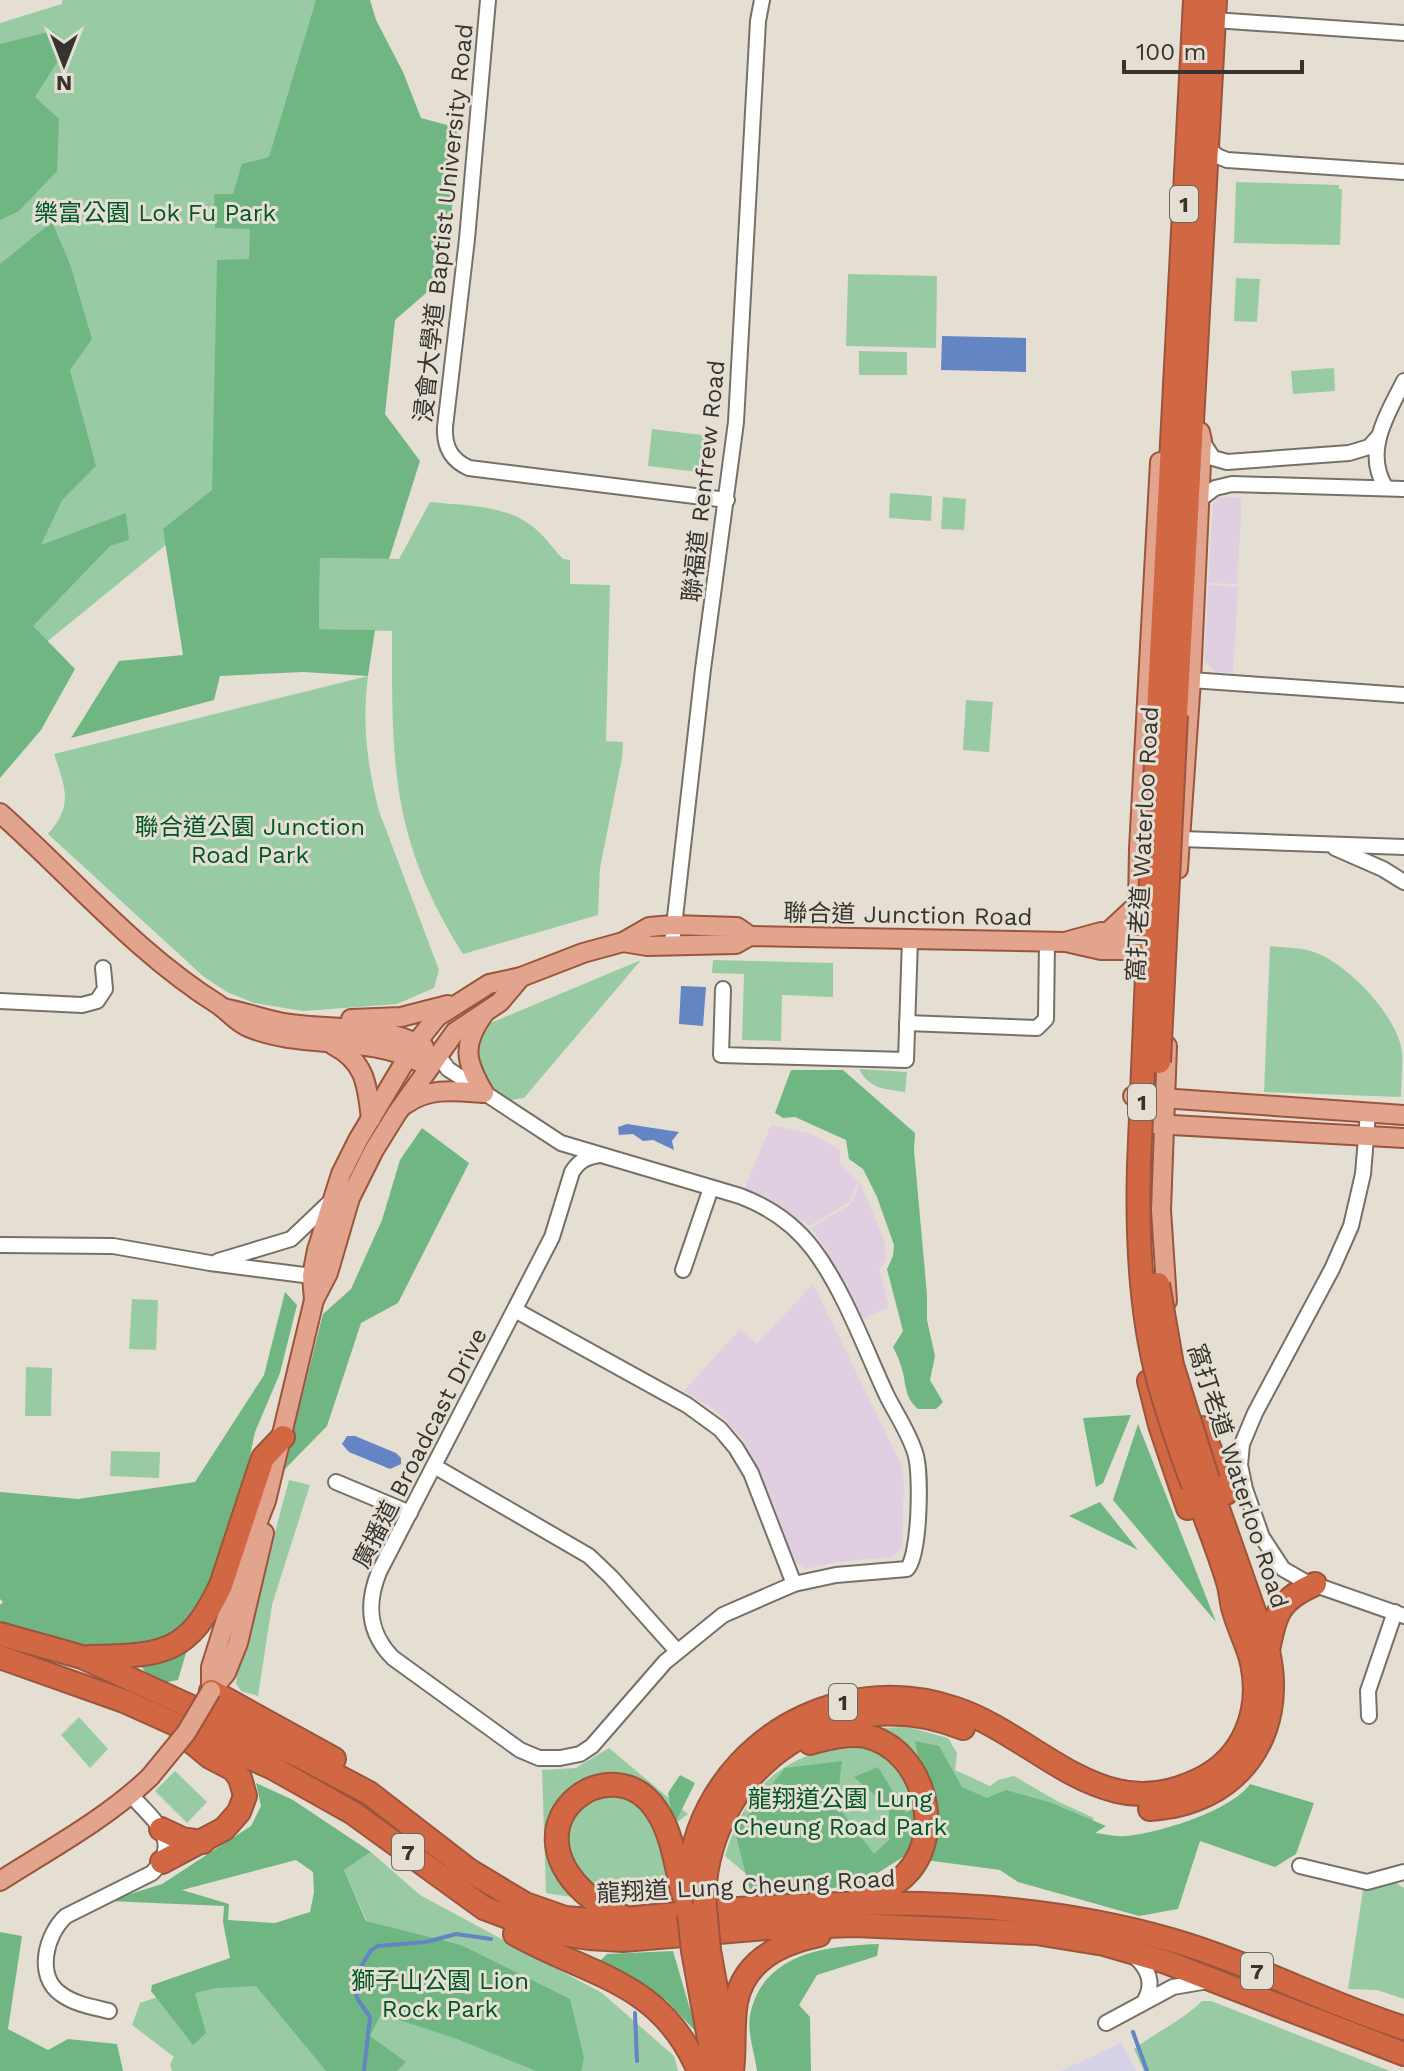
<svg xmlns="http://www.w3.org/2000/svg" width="1404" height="2071" viewBox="0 0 1404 2071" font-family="'Work Sans','Noto Sans TC',sans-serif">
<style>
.commercial{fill:#e0cfe1}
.industrial{fill:#d6d2e8}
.green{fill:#98cba3}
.forest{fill:#70b682;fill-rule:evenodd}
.water{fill:#6385c4}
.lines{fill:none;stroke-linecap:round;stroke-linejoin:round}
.stream{stroke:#6385c4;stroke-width:4}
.minor-casing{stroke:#767067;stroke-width:18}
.major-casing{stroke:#9b553c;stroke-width:22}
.highway-casing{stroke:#9b553c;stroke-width:26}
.minor{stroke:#fff;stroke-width:14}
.major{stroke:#e3a48e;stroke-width:18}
.highway{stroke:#d16743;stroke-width:22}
.major-bridge-casing{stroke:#9b553c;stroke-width:22;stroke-linecap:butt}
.highway-bridge-casing{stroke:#9b553c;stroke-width:26;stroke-linecap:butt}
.major-bridge{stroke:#e3a48e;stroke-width:18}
.highway-bridge{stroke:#d16743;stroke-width:22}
.labels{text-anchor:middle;stroke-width:6;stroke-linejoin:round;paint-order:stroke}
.shield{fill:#e5dfd3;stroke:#6b6761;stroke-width:2}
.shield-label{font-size:22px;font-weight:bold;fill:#373430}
.park-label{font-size:24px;fill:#005627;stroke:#e5dfd3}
.street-label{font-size:24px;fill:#373430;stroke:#e5dfd3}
</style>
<rect width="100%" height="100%" fill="#e5dfd3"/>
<g class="commercial">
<polygon points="1220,497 1242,498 1237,584 1208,583 1213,504"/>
<polygon points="1208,585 1238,587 1233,673 1216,672 1204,661"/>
<polygon points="771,1125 812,1134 840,1149 840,1163 858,1181 849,1202 809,1226 764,1197 744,1190"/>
<polygon points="860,1182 884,1240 887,1260 879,1269 889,1307 862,1319 824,1246 811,1228 850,1205"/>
<polygon points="813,1284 902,1466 904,1479 902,1547 893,1557 837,1562 805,1569 794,1561 774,1506 742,1438 716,1411 684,1391 740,1329 757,1344"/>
</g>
<polygon class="industrial" points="1121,2042 1136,2071 1061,2071 1117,2045"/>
<g class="green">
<polygon points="62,0 367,0 259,469 0,680 0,23 62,4"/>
<polygon points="1236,182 1339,185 1339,189 1342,189 1340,245 1234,243"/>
<polygon points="848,274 937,276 936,348 846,346"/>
<polygon points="1236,278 1260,279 1257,322 1234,321"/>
<polygon points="859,351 907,352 907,375 859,375"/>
<polygon points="1334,368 1335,391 1293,394 1291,371"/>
<polygon points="652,429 710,436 706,473 648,466"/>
<polygon points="890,493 932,496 931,521 889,518"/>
<polygon points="943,497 966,499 964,530 941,529"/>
<path d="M430 502C466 506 509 504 538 531 547 539 554 550 563 559L570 560V584L610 585 606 741 623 742 622 758 600 868 598 915 463 954C390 838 392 763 392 631L319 629 320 558 399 559Z"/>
<path d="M368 676C362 723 367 765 379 811L439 970 434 988 397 1004 303 1011 254 1003 227 992 204 977 48 834C74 805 65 787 54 754Z"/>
<polygon points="966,700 993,702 989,752 963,750"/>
<path d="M1270 946C1284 948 1301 947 1314 952 1347 963 1399 1017 1402 1053 1403 1067 1401 1083 1401 1097L1264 1092Z"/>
<polygon points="641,960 524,1098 505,1101 485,1085 473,1041 488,1024"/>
<polygon points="713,960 833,963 833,997 782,995 781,1041 742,1040 744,974 712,973"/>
<path d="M859 1069 907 1072 905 1092C885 1089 869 1089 859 1069Z"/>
<polygon points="132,1299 158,1300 156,1350 129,1349"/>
<polygon points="26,1367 52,1368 51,1416 25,1416"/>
<polygon points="111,1451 160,1452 159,1478 110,1476"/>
<polygon points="289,1480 310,1485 272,1605 258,1696 241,1691 236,1683 237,1674"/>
<polygon points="79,1717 108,1749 90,1768 61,1735"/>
<polygon points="908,1727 948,1738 957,1753 955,1770 990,1786 998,1780 1014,1776 1057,1801 1094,1818 1090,1824 1028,1844 928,1776 916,1757 899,1741 877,1731 879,1728"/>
<path d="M851 1745 874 1748 894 1763 909 1782 917 1806 902 1849 758 1884 725 1856C745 1789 780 1755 851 1745Z"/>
<path d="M609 1748 688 1814 659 1836 668 1894C627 1897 586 1901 546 1893L542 1770 576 1768Z"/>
<polygon points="175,1771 207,1802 187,1823 155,1791"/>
<polygon points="371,1852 420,1895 602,1993 674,2056 678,2071 172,2071 170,2064 174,2057 132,2025 140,2003 199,1983 378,1946 344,1870"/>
<polygon points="1396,1883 1404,1888 1404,1999 1377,1990 1348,1989 1363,1890"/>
<path d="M1202 2001H1211L1390 2071H1144L1134 2049C1156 2032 1182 2021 1202 2001Z"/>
</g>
<g class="forest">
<polygon points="316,0 370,0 376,20 403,72 421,118 458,128 447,275 395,320 385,414 420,461 389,559 320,558 319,629 375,630 368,676 303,672 220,676 214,700 71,738 119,661 183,655 163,529 212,490 217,260 249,259 250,229 215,228 214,194 233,194 242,164 269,157"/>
<polygon points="53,31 68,45 35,97 59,119 57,171 19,211 0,220 0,44"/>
<polygon points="52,222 70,264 92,339 70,370 96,466 62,500 41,545 126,513 129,540 110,546 33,626 75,669 41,730 0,778 0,264"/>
<path d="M791 1070H843L915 1133 914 1150 927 1295V1320L935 1356 930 1380 943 1402 936 1409H918C903 1396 907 1383 901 1366 899 1359 896 1353 893 1347L903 1331 887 1269 893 1256 894 1245 877 1197 863 1169 849 1159 846 1140 795 1117 783 1118 775 1113Z"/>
<polygon points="422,1128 469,1163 398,1303 361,1323 327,1426 283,1471 323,1314 351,1289 382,1220 400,1160"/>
<polygon points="285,1292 297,1305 280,1373 255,1432 242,1493 195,1623 165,1643 84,1647 0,1622 0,1605 3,1602 0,1599 0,1492 78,1499 195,1482 264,1375"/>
<polygon points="1131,1415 1103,1483 1096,1487 1083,1418"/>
<polygon points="1138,1424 1216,1622 1113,1500"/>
<polygon points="1100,1502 1138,1550 1069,1516"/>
<polygon points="188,1646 178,1680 152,1685 141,1665"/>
<path d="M915 1741 939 1746 962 1787 987 1798 1006 1790 1052 1803 1106 1826 1095 1833C1105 1834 1116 1837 1126 1836 1159 1833 1231 1811 1250 1784L1314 1803 1296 1854 1275 1867 1200 1841 1178 1909 1139 1916 1018 1882 1000 1870 903 1857 862 1883 805 1893 752 1898 735 1832 785 1768 842 1761 837 1805 874 1854 889 1840V1808L854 1777 878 1767 906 1813 927 1801Z"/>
<polygon points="680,1775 695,1783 674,1825 668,1793"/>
<path d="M256 1783 293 1800 371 1852 344 1870 366 1921 461 1945 570 1999 584 2058 581 2071H536L457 2039 381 2014 370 2036 406 2062 397 2071H326L256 1986 216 1988 195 1993 206 2033 193 2045 151 1991 152 1985 230 1958 223 1922 224 1906 108 1901 162 1884 251 1826 261 1806ZM296 1860 313 1872 314 1892 310 1912 275 1923 228 1920 229 1904 182 1890Z"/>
<polygon points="0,1932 22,1936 8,2029 48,2050 68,2039 117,2044 123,2071 0,2071"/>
<path d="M879 1944 877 1956 817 1975 799 2005 810 2017 811 2071H757C755 2055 747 2032 750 2016 762 1952 827 1946 879 1944Z"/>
<polygon points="673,1951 697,2033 666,2000 596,1965 607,1954"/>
</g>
<g class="water">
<polygon points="942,336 1026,338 1026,372 941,370"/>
<polygon points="681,986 706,987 703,1026 679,1024"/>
<polygon points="627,1124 679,1132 672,1141 674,1150 653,1140 643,1141 633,1134 619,1135 618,1127"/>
<polygon points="347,1436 355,1436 396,1453 401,1458 401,1464 390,1469 349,1452 342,1444"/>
</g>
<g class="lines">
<g class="stream">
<polyline points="635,2013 637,2061"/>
<polyline points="1133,2032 1147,2071"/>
<polyline points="364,2071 370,2017 357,1998 355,1983 358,1972 371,1950 378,1946 426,1942 456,1934 491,1939"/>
</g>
<g class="minor-casing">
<g id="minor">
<path d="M488 0 467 239 445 427C444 447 451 460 469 468L727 500"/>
<polyline points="1214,20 1404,33"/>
<polyline points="1207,147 1217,156 1227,160 1404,172"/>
<polyline points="1202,441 1213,458 1227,462 1349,453 1369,447 1379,436"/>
<path d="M1386 488C1363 452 1387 415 1404 381"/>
<polyline points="1199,500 1215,488 1232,484 1404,489"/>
<polyline points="1191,680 1404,695"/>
<polyline points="1182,839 1404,847"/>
<polyline points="1335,848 1383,869 1404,882"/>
<polyline points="672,944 703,669 736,422 758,21 762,0"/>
<polyline points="723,989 721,1055 906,1060 910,939"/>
<polyline points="0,1001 82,1005 97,1001 105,989 103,968"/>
<polyline points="907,1023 1037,1028 1046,1019 1047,942"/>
<path d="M437 1054 448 1069 561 1143 740 1196C769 1207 794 1224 813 1249 844 1290 865 1349 887 1396 896 1414 911 1436 916 1456 921 1476 920 1555 907 1569L836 1575 794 1584 723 1615 665 1662 592 1746 580 1754 560 1758H539L520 1750 393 1658C368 1633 366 1604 379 1572L552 1237 572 1172C579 1161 586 1157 599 1155"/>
<polyline points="1368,1113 1363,1174 1351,1226 1332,1269 1255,1413 1242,1444 1240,1465 1245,1489 1262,1537 1283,1569 1304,1581 1404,1616"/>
<polyline points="0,1245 113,1246 210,1263 312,1276 321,1275"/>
<polyline points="218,1261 291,1239 331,1201"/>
<polyline points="683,1270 711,1188"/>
<polyline points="515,1310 687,1405 720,1429 736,1448 751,1473 794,1584"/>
<polyline points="434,1466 589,1556 611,1577 677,1651"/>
<polyline points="336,1482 410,1513"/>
<polyline points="1369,1716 1368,1691 1395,1612"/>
<polyline points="1300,1866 1367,1882 1404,1872"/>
<path d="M1134 1956C1148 1968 1155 1983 1145 2000"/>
<path d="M109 2011C93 2007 74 2004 61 1994 35 1976 46 1934 66 1916L152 1873C184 1841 153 1820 131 1795"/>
<polyline points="1106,2023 1173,1987 1208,1981"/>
</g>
</g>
<g class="major-casing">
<g id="major">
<path d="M0 813C72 877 137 954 219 1005 229 1012 236 1022 248 1027 302 1050 366 1034 419 1062"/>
<polyline points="1178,869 1191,680 1202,441 1200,432"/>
<polyline points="1109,931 1138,904"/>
<polyline points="1141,931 1141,914 1138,904 1139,849 1160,462"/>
<polyline points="1068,941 1101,932 1119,935 1153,935"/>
<polyline points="623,942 647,946 736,944 750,936 1066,942 1101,950 1160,950"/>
<path d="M223 1008C246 1012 267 1021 290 1024 335 1030 382 1024 424 1047"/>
<path d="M483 1015C461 1046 466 1062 484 1093"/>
<polyline points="351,1019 401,1017 448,1005"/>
<path d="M333 1045C366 1062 367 1085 371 1119"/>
<polyline points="1133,1096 1404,1115"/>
<path d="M406 1104C429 1087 456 1091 484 1093"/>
<polyline points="1154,1124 1404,1138"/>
<polyline points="314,1300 312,1276 317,1250 341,1174 358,1140 416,1043 437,1017 489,984 521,977 583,953 623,942 649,927 672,925 737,927 750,936"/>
<polyline points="1167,1301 1161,1210 1167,1046"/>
<polyline points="211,1691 211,1667 253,1534 266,1501 314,1300 328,1273 350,1198 374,1150 397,1113 455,1032 500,1002 521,977"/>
<polyline points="211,1691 226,1673 238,1643 264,1533"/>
<path d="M0 1881C50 1849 106 1819 150 1777"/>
</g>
</g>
<g class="highway-casing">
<g id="highway">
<polyline points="1158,713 1195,0"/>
<polyline points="1176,715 1215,0"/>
<polyline points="1149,1381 1160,1425 1188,1508"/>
<polyline points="1202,1428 1226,1493"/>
<path d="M0 1634 82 1657 301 1757 369 1793 470 1871 525 1904 565 1918 604 1921C792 1902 988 1887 1171 1940 1251 1963 1325 2003 1404 2028"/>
<path d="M1268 1650C1276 1612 1279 1600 1315 1584"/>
<polyline points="0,1657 124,1701 273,1768 353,1813 484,1908 548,1932 589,1938 623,1940 766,1928 855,1925 1036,1933 1104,1944 1166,1962 1404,2054"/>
<path d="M90 1657C161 1655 188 1656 221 1585L263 1458 283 1437"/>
<polyline points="211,1691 334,1759"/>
<path d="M810 1743C828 1738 848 1733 866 1736 923 1749 946 1832 907 1873 895 1887 875 1892 858 1900"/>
<path d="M1150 1809C1238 1804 1287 1735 1268 1651L1208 1480"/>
<polyline points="161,1829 182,1839 203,1842"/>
<polyline points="162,1862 224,1829 239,1812 245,1796 240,1778 233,1769 210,1757 182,1734"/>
<path d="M704 1895C710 1763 840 1678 963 1728"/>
<path d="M689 1914C689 1885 689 1858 699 1830 737 1727 852 1673 956 1709 1013 1728 1059 1777 1117 1791 1145 1798 1174 1792 1199 1780 1245 1758 1262 1710 1252 1663 1248 1645 1239 1629 1234 1611 1231 1602 1231 1591 1228 1582 1218 1549 1205 1517 1193 1485"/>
<path d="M627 1919C613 1911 597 1904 585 1893 506 1820 613 1743 657 1811 673 1835 676 1867 683 1894"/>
<path d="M515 1934C591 1977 660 1980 699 2071"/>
<polyline points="709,1950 725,2039"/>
<polyline points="693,1951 715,2071"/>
<path d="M732 2071C735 2048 732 2024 736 2002 744 1960 781 1943 819 1935"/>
</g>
</g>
<use href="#minor" class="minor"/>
<use href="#major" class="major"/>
<use href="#highway" class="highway"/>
<g class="major-bridge-casing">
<polyline id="major-bridge" points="150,1777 186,1733 211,1691"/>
</g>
<g class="highway-bridge-casing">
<g id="highway-bridge">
<path d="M1158 713 1139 1165C1137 1236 1140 1311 1158 1379 1168 1415 1180 1450 1193 1485"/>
<polyline points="1159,1062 1176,715"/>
<polyline points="1158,1284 1172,1365 1208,1480"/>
<polyline points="704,1895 709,1950"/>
<polyline points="689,1914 693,1951"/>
</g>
</g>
<use href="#major-bridge" class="major-bridge"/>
<use href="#highway-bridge" class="highway-bridge"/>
</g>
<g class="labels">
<g class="shield">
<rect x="1170" y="186" width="28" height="36" rx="6"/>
<rect x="1128" y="1084" width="28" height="36" rx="6"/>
<rect x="829" y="1684" width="28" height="36" rx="6"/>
<rect x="392" y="1834" width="32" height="36" rx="6"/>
<rect x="1241" y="1953" width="32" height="36" rx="6"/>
</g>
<g class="shield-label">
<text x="1184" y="212">1</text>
<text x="1142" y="1110">1</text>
<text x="843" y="1710">1</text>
<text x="408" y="1860">7</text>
<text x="1257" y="1979">7</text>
</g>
<g class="park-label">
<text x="155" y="221">樂富公園 Lok Fu Park</text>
<text x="250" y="835">聯合道公園 Junction<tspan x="250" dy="28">Road Park</tspan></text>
<text x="840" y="1807">龍翔道公園 Lung<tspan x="840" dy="28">Cheung Road Park</tspan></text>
<text x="440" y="1989">獅子山公園 Lion<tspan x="440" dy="28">Rock Park</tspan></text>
</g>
<g class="street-label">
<text transform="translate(444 223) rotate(-84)" y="8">浸會大學道 Baptist University Road</text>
<text transform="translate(704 481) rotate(-84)" y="8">聯福道 Renfrew Road</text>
<text transform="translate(1143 844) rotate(-87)" y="8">窩打老道 Waterloo Road</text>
<text transform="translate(908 915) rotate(1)" y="8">聯合道 Junction Road</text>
<text transform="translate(420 1448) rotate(-63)" y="8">廣播道 Broadcast Drive</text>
<text transform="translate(1238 1476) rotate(72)" y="8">窩打老道 Waterloo Road</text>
<text transform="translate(746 1886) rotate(-3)" y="8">龍翔道 Lung Cheung Road</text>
</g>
</g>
<g transform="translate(64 64) rotate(180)" stroke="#e5dfd3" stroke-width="6" paint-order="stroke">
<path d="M0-6L14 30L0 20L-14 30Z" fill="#373430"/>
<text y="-12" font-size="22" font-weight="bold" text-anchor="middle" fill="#373430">N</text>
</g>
<path d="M1124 60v12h178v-12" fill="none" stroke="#373430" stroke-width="4"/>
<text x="1136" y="60" font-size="24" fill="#373430" stroke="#e5dfd3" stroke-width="6" paint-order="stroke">100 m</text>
</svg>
